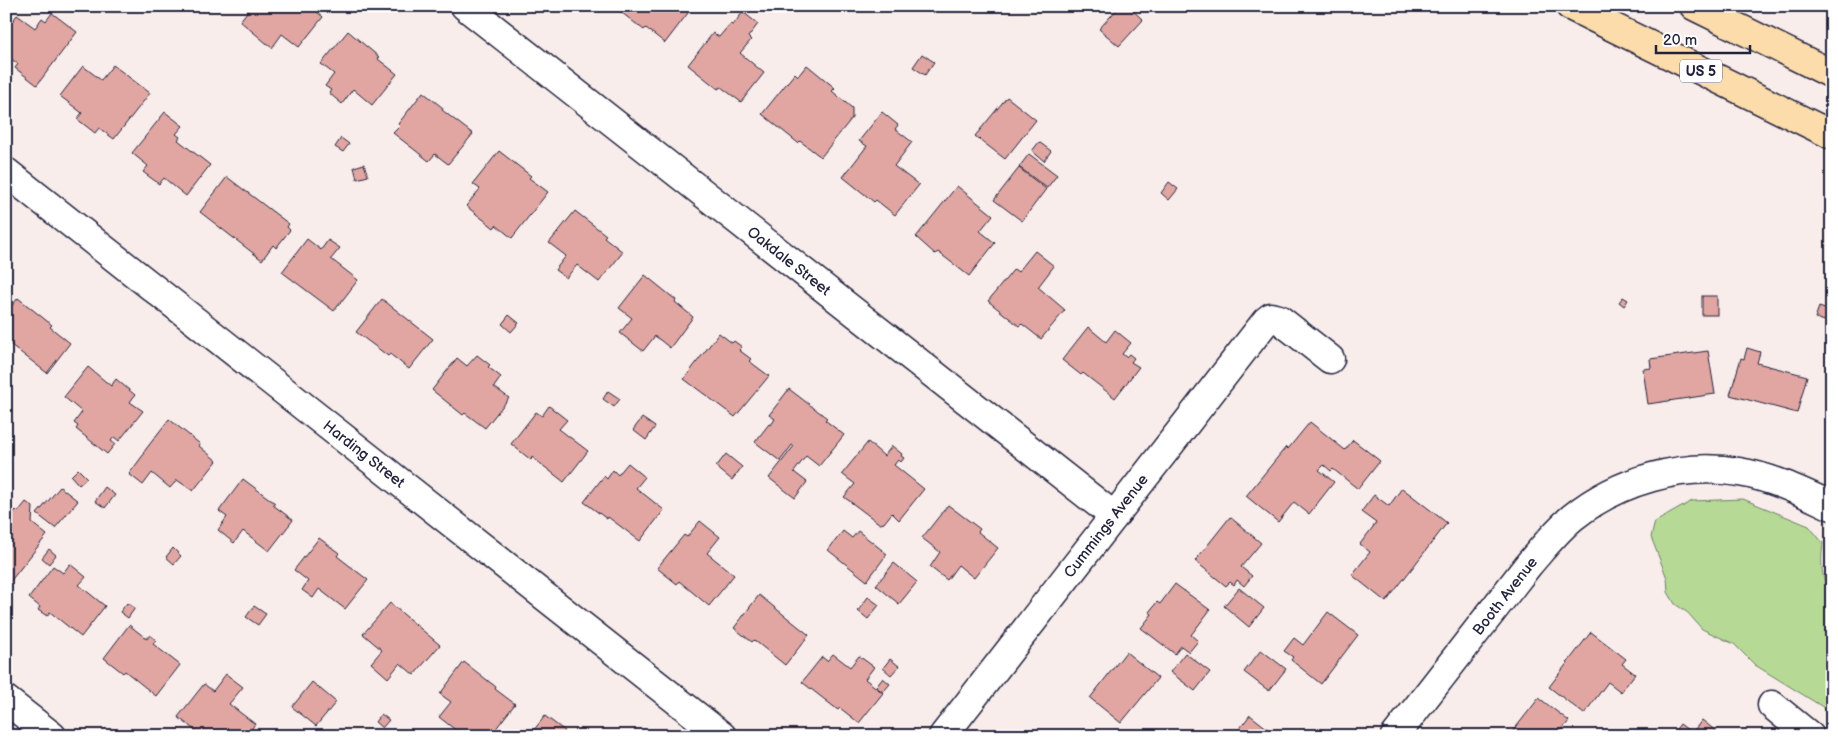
<svg xmlns="http://www.w3.org/2000/svg" width="1838" height="742" viewBox="0 0 1838 742" font-family="'Balsamiq Sans',sans-serif">
<style>
.green{fill:#b6da95;stroke:#6c7e68}
.building{fill:#e1a6a2;stroke:#22223b}
.lines{fill:none;stroke-linecap:round;stroke-linejoin:round}
.minor-casing{stroke:#22223b;stroke-width:31}
.motorway-casing{stroke:#22223b;stroke-width:31}
.minor{stroke:#fff;stroke-width:28}
.motorway{stroke:#fddcac;stroke-width:28}
.labels{text-anchor:middle;stroke-width:5;stroke-linejoin:round;paint-order:stroke}
.shield{fill:#fff;stroke:#646476;stroke-width:1}
.shield-label{font-size:14px;font-weight:bold;fill:#22223b}
.street-label{font-size:15px;fill:#22223b;stroke:#fff}
</style>
<rect width="100%" height="100%" fill="#f9edec"/>
<filter id="ink" filterUnits="userSpaceOnUse"><feTurbulence type="fractalNoise" baseFrequency=".02" numOctaves="2"/><feDisplacementMap in="SourceGraphic" scale="10" xChannelSelector="R" yChannelSelector="G"/><feConvolveMatrix kernelMatrix="1 2 1 2 8 2 1 2 1" color-interpolation-filters="sRGB"/></filter>
<g filter="url(#ink)">
<path class="green" d="M1743 499 1809 526 1823 543C1821 562 1820 579 1832 595V714L1826 709 1755 665 1734 644 1702 629 1688 613 1675 604 1668 592 1667 578 1651 537 1655 522 1692 501Z"/>
<g class="building">
<polygon points="250,6 310,6 323,17 299,47 282,34 272,48 240,21 250,8"/>
<polygon points="613,6 680,6 688,13 665,43 646,28 644,30"/>
<polygon points="1120,6 1128,6 1143,20 1119,46 1099,29"/>
<polygon points="743,12 758,24 748,37 751,40 740,53 764,73 741,102 721,87 718,89 688,65 713,33 719,37 730,24 733,25"/>
<polygon points="52,13 77,32 37,85 15,68 18,64 6,55 6,30 17,15 35,28 42,18 46,21"/>
<polygon points="348,31 379,57 378,59 397,74 372,105 353,89 342,104 329,93 331,90 325,86 334,74 321,64"/>
<polygon points="922,54 934,62 925,75 913,67"/>
<polygon points="113,65 150,93 114,139 99,128 95,133 77,119 82,113 60,96 83,66 101,80"/>
<polygon points="807,65 835,88 832,91 852,108 852,118 821,157 800,141 798,143 762,114 795,73 798,76"/>
<polygon points="423,92 443,108 442,110 473,134 448,164 435,154 429,161 393,133 400,126 398,124"/>
<polygon points="1007,97 1036,120 1005,159 975,136"/>
<polygon points="165,112 183,126 176,134 180,137 178,140 210,165 186,196 164,178 159,184 143,172 148,166 132,153"/>
<polygon points="882,112 898,125 895,129 912,142 894,166 919,185 895,215 876,200 874,202 843,177 867,146 859,141"/>
<polygon points="341,138 349,144 343,152 335,147"/>
<polygon points="1039,142 1051,151 1044,161 1032,151"/>
<polygon points="499,151 531,176 529,178 548,192 512,238 496,225 494,228 466,206 480,189 473,184"/>
<polygon points="1029,154 1057,175 1047,188 1019,167"/>
<polygon points="364,164 368,176 357,179 354,167"/>
<polygon points="1019,168 1046,189 1022,221 994,200"/>
<polygon points="227,177 289,224 287,227 290,230 276,248 273,245 262,260 200,212"/>
<polygon points="1169,182 1178,189 1169,200 1161,193"/>
<polygon points="957,186 993,215 980,231 995,243 969,276 938,252 935,254 916,237"/>
<polygon points="575,211 606,235 604,237 623,252 599,282 577,265 566,278 555,270 566,256 549,243"/>
<polygon points="307,239 321,250 328,240 340,248 331,259 358,280 334,311 282,272"/>
<polygon points="1035,251 1054,266 1038,287 1065,310 1041,339 1022,324 1019,326 988,301 1014,269 1018,272"/>
<polygon points="645,275 676,300 675,302 693,317 670,348 655,336 643,351 620,333 632,318 619,308"/>
<rect x="1702" y="296" width="15" height="19"/>
<polygon points="1623,297 1628,300 1624,306 1619,302"/>
<polygon points="18,298 52,325 50,327 70,343 47,373 6,341 6,313"/>
<polygon points="382,299 433,339 409,369 390,354 388,356 356,332"/>
<polygon points="1819,307 1828,310 1825,321 1815,318"/>
<polygon points="509,315 519,323 511,332 502,324"/>
<polygon points="1088,327 1106,342 1115,330 1131,343 1122,354 1126,357 1129,354 1134,358 1131,362 1139,367 1115,398 1083,373 1081,375 1062,360"/>
<polygon points="719,333 732,343 734,341 742,347 739,350 751,359 749,361 769,376 735,417 684,379"/>
<polygon points="1747,348 1760,352 1757,363 1807,376 1797,413 1730,395 1741,358 1744,359"/>
<polygon points="1708,351 1715,394 1648,404 1643,369 1651,368 1650,359"/>
<polygon points="477,355 490,365 488,367 501,377 494,387 509,398 485,428 465,413 463,415 432,390 457,358 467,366"/>
<polygon points="88,367 111,386 116,379 135,395 130,402 143,411 119,441 114,437 111,441 115,444 107,454 76,429 78,426 74,423 82,412 64,397"/>
<polygon points="789,389 827,418 825,420 844,435 819,466 806,456 794,472 807,482 795,498 769,478 794,446 792,445 780,461 755,442 769,424 771,425 775,419 769,415"/>
<polygon points="608,391 620,399 614,407 603,399"/>
<polygon points="549,406 567,420 559,429 588,451 564,482 532,457 531,460 511,444 536,412 542,416"/>
<polygon points="642,418 655,427 646,440 633,430"/>
<polygon points="169,419 200,444 199,446 217,461 193,491 177,480 170,488 152,473 143,485 129,474 144,454 143,453"/>
<polygon points="1310,422 1345,450 1353,440 1380,461 1358,489 1333,469 1331,471 1324,465 1319,470 1334,482 1309,514 1294,502 1278,522 1246,496 1286,447 1288,449"/>
<polygon points="868,442 884,456 892,446 902,454 901,456 904,458 901,462 898,460 894,465 924,489 899,520 892,513 884,523 880,524 844,497 855,484 842,474"/>
<polygon points="726,454 742,467 732,480 716,467"/>
<polygon points="628,463 645,477 636,488 664,510 640,541 608,517 607,519 584,502 604,476 607,479 613,470 618,475"/>
<polygon points="78,469 87,478 79,485 71,476"/>
<polygon points="243,479 275,503 273,505 293,520 269,551 243,531 234,543 218,530 227,517 219,511"/>
<polygon points="60,487 78,501 55,528 37,514"/>
<polygon points="105,487 115,495 105,508 95,501"/>
<polygon points="1402,488 1447,523 1386,602 1352,575 1370,552 1360,544 1376,523 1361,512 1374,495 1389,506"/>
<polygon points="26,502 33,507 32,523 47,535 9,583 6,581 6,521 16,510 18,512"/>
<polygon points="948,505 980,529 978,532 998,548 974,578 958,565 947,580 930,567 940,552 922,538"/>
<polygon points="1230,517 1261,543 1241,567 1252,576 1244,586 1237,580 1234,585 1230,582 1226,586 1195,561"/>
<polygon points="700,521 720,537 707,553 734,575 709,606 679,581 677,584 657,568 684,535 687,537"/>
<polygon points="843,531 852,538 858,531 887,554 867,581 828,550"/>
<polygon points="319,538 339,553 337,556 368,580 345,609 319,589 313,598 302,590 308,581 294,570"/>
<polygon points="173,548 181,556 174,564 166,557"/>
<polygon points="49,549 56,555 49,564 42,558"/>
<polygon points="894,563 917,582 899,604 876,585"/>
<polygon points="70,564 86,577 79,585 105,606 81,637 50,612 47,616 38,610 40,607 29,598 53,566 63,573"/>
<polygon points="1175,584 1210,610 1191,635 1198,641 1189,652 1181,646 1175,654 1141,628 1152,614 1149,612 1157,602 1160,604"/>
<polygon points="1239,588 1264,608 1249,627 1224,606"/>
<polygon points="759,595 809,635 785,665 754,640 752,642 734,628"/>
<polygon points="868,597 879,605 868,619 858,611"/>
<polygon points="127,603 135,608 128,618 120,612"/>
<polygon points="390,603 440,645 414,675 400,663 388,678 371,663 382,650 363,634"/>
<polygon points="254,606 266,614 258,625 246,617"/>
<polygon points="1328,612 1358,635 1321,684 1291,660 1293,657 1284,651 1294,638 1303,645"/>
<polygon points="129,625 147,639 150,635 156,640 153,644 180,665 156,696 125,671 123,673 104,658"/>
<polygon points="1591,632 1626,659 1622,664 1635,674 1621,692 1608,682 1584,714 1549,687"/>
<polygon points="1261,650 1286,669 1269,691 1244,672"/>
<polygon points="1126,652 1158,678 1121,723 1090,698"/>
<polygon points="1185,653 1210,672 1195,691 1170,672"/>
<polygon points="833,654 850,667 859,656 874,667 865,679 883,693 859,723 840,708 838,710 802,682 822,657 827,661"/>
<polygon points="890,659 899,666 891,675 883,668"/>
<polygon points="464,662 496,687 495,689 515,704 491,735 485,731 481,736 463,736 439,717 451,702 440,694"/>
<polygon points="226,674 243,687 229,704 255,724 246,736 202,736 178,717 204,684 213,691"/>
<polygon points="883,678 890,684 883,692 876,687"/>
<polygon points="312,682 336,702 316,726 292,707"/>
<polygon points="1539,698 1569,721 1557,736 1509,736"/>
<polygon points="381,714 389,720 382,728 375,722"/>
<polygon points="1250,715 1277,736 1234,736"/>
<polygon points="545,716 565,731 563,733 566,736 529,736"/>
<polygon points="1702,720 1722,736 1671,736 1680,724 1692,733"/>
<polygon points="1065,730 1072,736 1056,736 1058,732 1062,735"/>
</g>
<g class="lines">
<g class="minor-casing">
<g id="minor">
<polyline points="465,6 1114,516"/>
<polyline points="6,172 722,736"/>
<polyline points="6,700 52,736"/>
<polyline points="1772,705 1810,736"/>
<polyline points="943,736 1266,321 1271,317 1279,319 1330,359"/>
<path d="M1395 736 1529 564C1543 548 1556 531 1573 517 1618 481 1682 462 1739 472 1771 477 1802 492 1832 506"/>
</g>
</g>
<g class="motorway-casing">
<g id="motorway">
<polyline points="1570,6 1832,135"/>
<polyline points="1694,6 1832,74"/>
</g>
</g>
<use href="#minor" class="minor"/>
<use href="#motorway" class="motorway"/>
</g>
</g>
<g class="labels">
<rect class="shield" x="1680" y="59.5" width="42" height="23" rx="4"/>
<g class="shield-label">
<text x="1701" y="76">US 5</text>
</g>
<g class="street-label">
<text transform="translate(789 261) rotate(38)" y="5">Oakdale Street</text>
<text transform="translate(364 454) rotate(38)" y="5">Harding Street</text>
<text transform="translate(1106 526) rotate(-52)" y="5">Cummings Avenue</text>
<text transform="translate(1505 596) rotate(-52)" y="5">Booth Avenue</text>
</g>
</g>
<rect width="1838" height="742" fill="none" stroke="#fff" stroke-width="25"/>
<rect x="12" y="12" width="1813" height="717" fill="none" stroke="#22223b" stroke-width="2" filter="url(#ink)"/>
<path d="M1656 45v8h94v-8" fill="none" stroke="#22223b" stroke-width="2.5"/>
<text x="1663" y="45" font-size="15" fill="#22223b" stroke="#ffffff" stroke-width="4" paint-order="stroke">20 m</text>
</svg>
